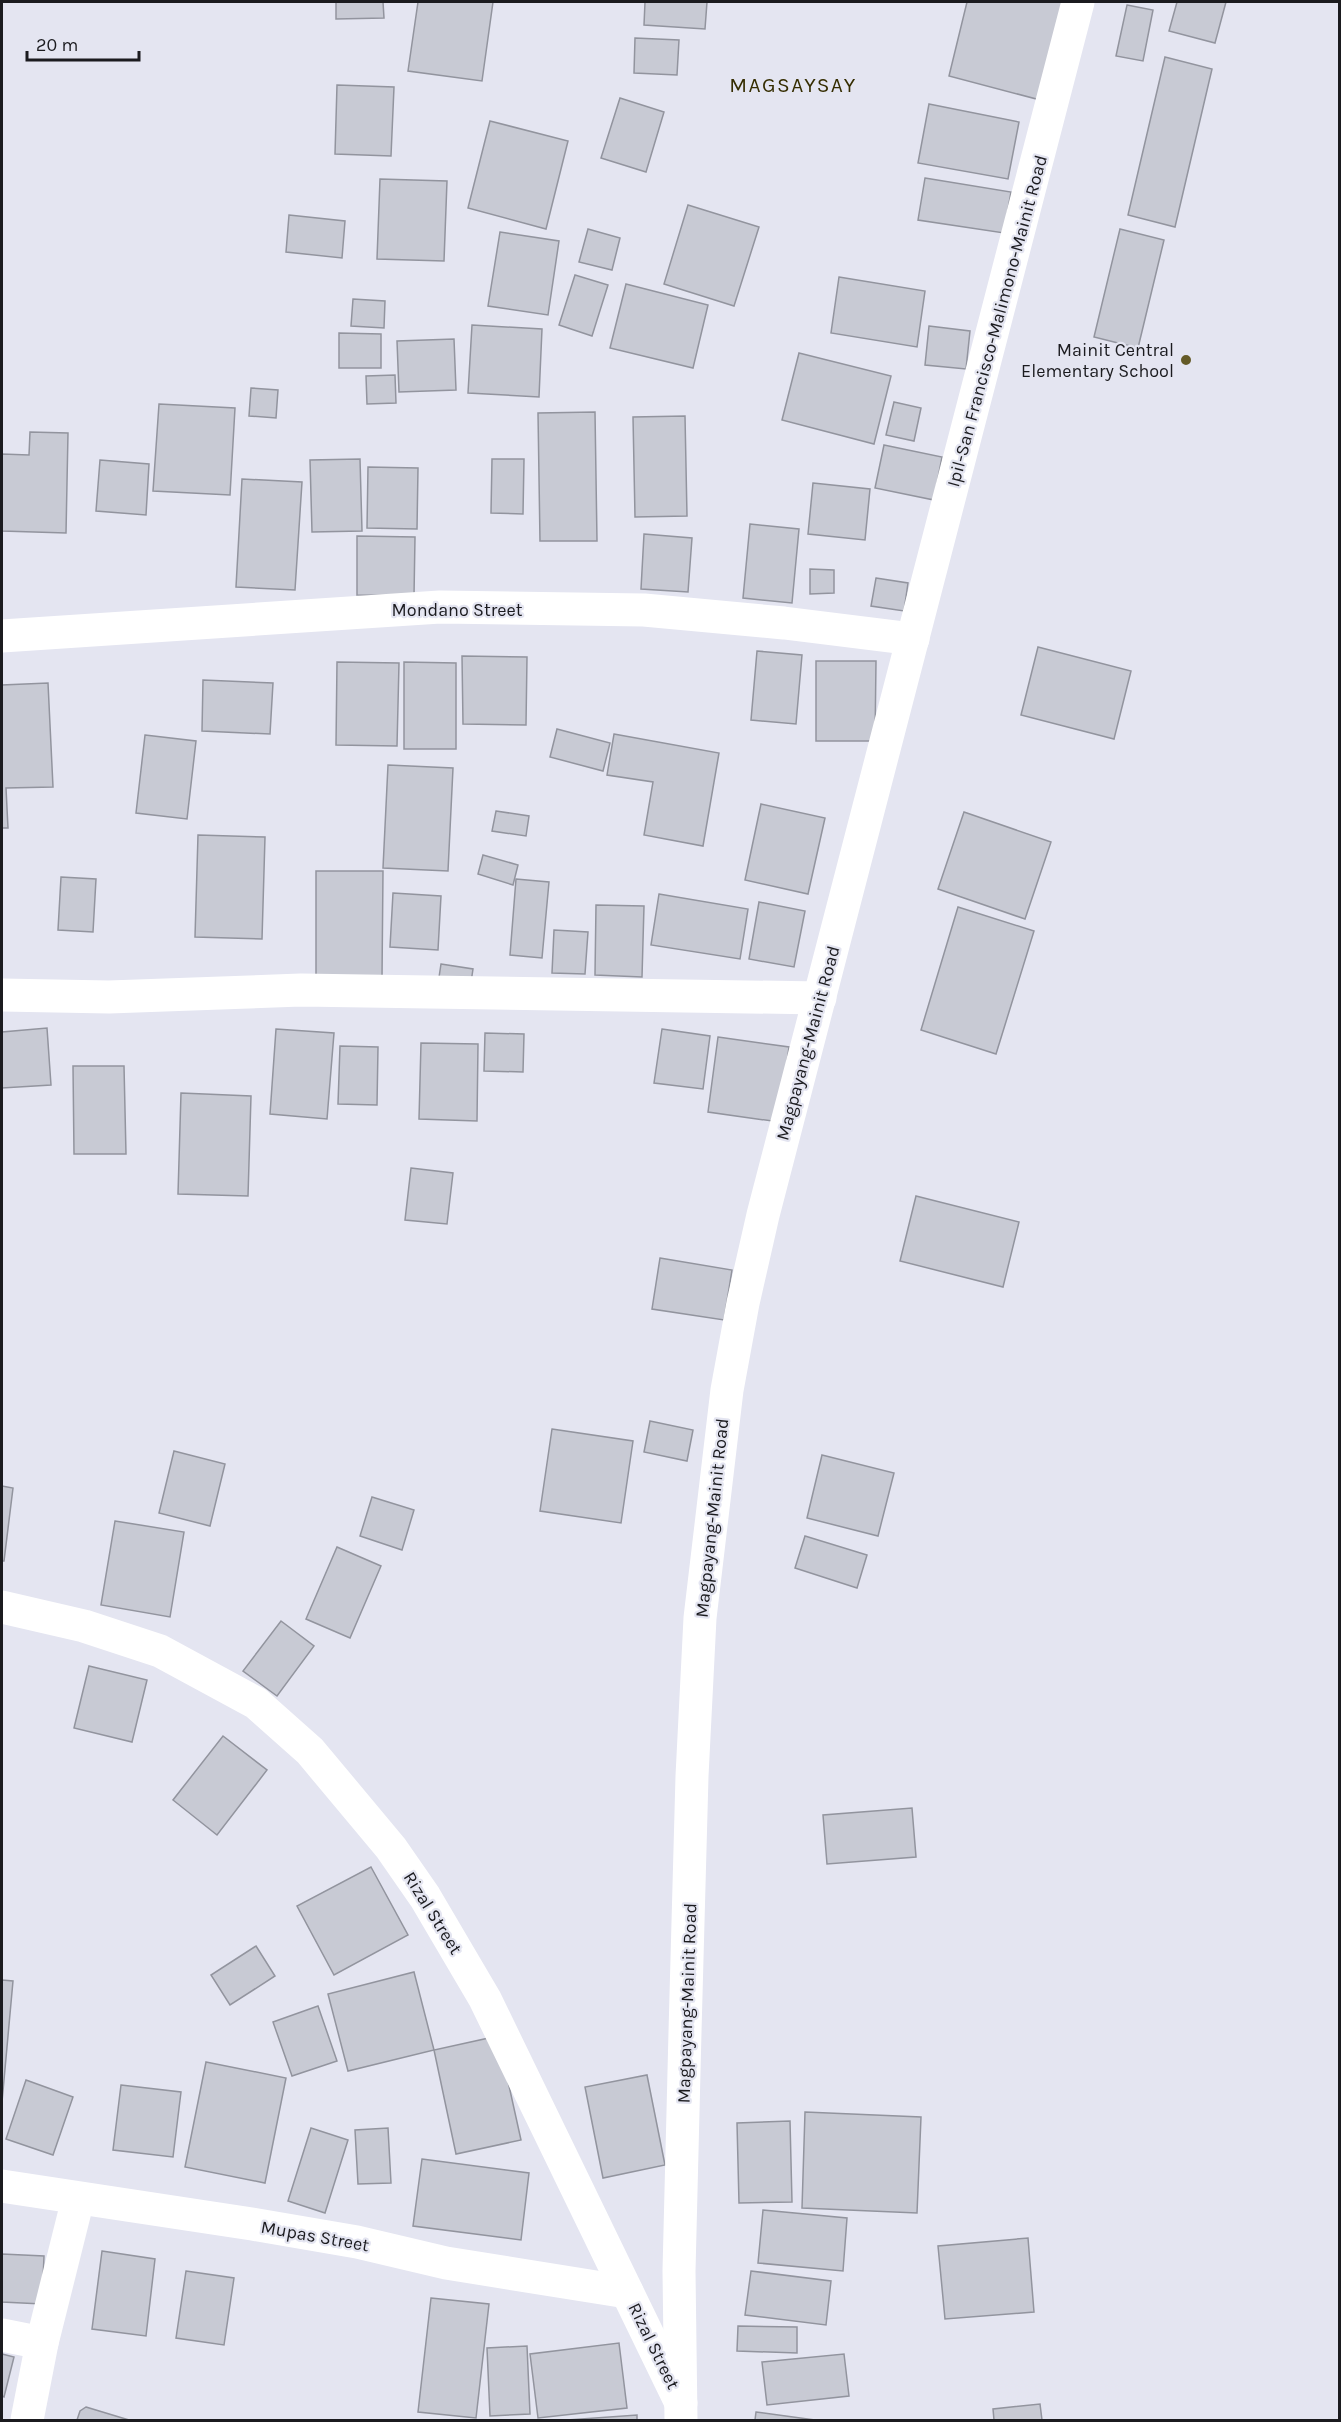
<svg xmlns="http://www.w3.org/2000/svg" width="1341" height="2422" viewBox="0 0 1341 2422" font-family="Karla,sans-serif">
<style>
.building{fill:#c8cad4;stroke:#92949e;stroke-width:1.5}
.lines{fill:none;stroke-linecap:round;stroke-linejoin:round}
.minor{stroke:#fff;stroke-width:33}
.major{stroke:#fff;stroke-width:33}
.poi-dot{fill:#645a27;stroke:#e4e5f1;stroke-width:2}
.labels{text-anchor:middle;stroke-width:4.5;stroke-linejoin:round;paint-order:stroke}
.street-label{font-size:18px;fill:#1b1b1f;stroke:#e4e5f1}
.poi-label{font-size:18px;fill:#1b1b1f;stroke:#e4e5f1;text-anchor:end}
.quarter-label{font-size:21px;letter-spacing:1.5px;fill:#352d01;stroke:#e4e5f1}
</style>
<rect width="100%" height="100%" fill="#e4e5f1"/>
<g class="building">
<polygon points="336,2 383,2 384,18 336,19"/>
<polygon points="418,2 493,2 482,81 408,71"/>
<polygon points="645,2 707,2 705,29 644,25"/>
<polygon points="967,2 1069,2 1044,101 949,76"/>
<polygon points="1177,2 1226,2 1215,43 1169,31"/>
<polygon points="1127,5 1153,10 1143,61 1116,56"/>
<polygon points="635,38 679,40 677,75 634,73"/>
<polygon points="1165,57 1212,69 1175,227 1128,215"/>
<polygon points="337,85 394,87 391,156 335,154"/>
<polygon points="620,98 664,112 646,172 601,158"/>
<polygon points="929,104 1019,122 1008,179 918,163"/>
<polygon points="490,121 568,141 546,229 468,208"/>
<polygon points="925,178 1011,192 1004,233 918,220"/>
<polygon points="380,179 447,181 444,261 377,259"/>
<polygon points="688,205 759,227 734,306 664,284"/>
<polygon points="289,215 345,221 342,258 286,252"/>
<polygon points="588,229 620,238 612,270 579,262"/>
<polygon points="1120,229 1164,240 1138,348 1094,337"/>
<polygon points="500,232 559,241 548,315 488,306"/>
<polygon points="575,275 608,285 592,336 559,325"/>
<polygon points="839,277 925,291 917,347 831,333"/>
<polygon points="626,284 708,305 693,368 610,348"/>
<polygon points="353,299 385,301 384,328 351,326"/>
<polygon points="472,325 542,329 539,397 468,393"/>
<polygon points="929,326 970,331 966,369 925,365"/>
<polygon points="339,333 381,334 381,368 339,368"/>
<polygon points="454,339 456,390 399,392 397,341"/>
<polygon points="799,353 891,376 874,444 782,420"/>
<polygon points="395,375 396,403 367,404 366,376"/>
<polygon points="251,388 278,390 276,418 249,416"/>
<polygon points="894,402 921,408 914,441 886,435"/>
<polygon points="159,404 235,408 230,495 153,491"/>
<polygon points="595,412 597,541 540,541 538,413"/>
<polygon points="685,416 687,516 635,517 633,417"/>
<polygon points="30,432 68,433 66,533 2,531 2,454 29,455"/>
<polygon points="884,445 942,457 934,500 875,488"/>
<polygon points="360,459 362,531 312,532 310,460"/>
<polygon points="492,459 524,459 523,514 491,513"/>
<polygon points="100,460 149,464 146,515 96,511"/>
<polygon points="368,467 418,468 417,529 367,528"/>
<polygon points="242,479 302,482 295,590 236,587"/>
<polygon points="813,483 870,489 865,540 808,534"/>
<polygon points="750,524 799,529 792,603 743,598"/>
<polygon points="644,534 692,538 688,592 641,589"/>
<polygon points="357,536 415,537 414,596 357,595"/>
<polygon points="810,569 834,570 834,593 810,594"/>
<polygon points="876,578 908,583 904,611 871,606"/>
<polygon points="1038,647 1131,671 1114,739 1021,715"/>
<polygon points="757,651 802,655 796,724 751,720"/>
<polygon points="462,656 527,657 526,725 463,724"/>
<polygon points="816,661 876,661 875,741 816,741"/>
<polygon points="337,662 399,663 397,746 336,745"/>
<polygon points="404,662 456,663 456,749 404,749"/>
<polygon points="203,680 273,683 270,734 202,731"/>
<polygon points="48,683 53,787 6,788 8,828 2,828 2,685"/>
<polygon points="557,729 610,743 603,771 550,757"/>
<polygon points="614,734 719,753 703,846 644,835 653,782 607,775"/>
<polygon points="145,735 196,741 187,819 136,813"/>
<polygon points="388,765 453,768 448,871 383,868"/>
<polygon points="761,804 825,818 808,894 745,880"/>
<polygon points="496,811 529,816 526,836 492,831"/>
<polygon points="964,812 1051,842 1025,919 938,889"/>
<polygon points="198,835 265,837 262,939 195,937"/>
<polygon points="483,855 518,865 513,885 478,874"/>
<polygon points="316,871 383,871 382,978 316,977"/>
<polygon points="61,877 96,879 93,932 58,930"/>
<polygon points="516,879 549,882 542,958 510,955"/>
<polygon points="393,893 441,896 438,950 390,947"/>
<polygon points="659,894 748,909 740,959 651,945"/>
<polygon points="759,902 805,911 794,967 749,959"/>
<polygon points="596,905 644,906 642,977 595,975"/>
<polygon points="958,907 1034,931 996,1054 921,1030"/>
<polygon points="554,930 588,932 585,974 552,973"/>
<polygon points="441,964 473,969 470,989 438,984"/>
<polygon points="47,1028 51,1085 2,1088 2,1032"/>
<polygon points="276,1029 334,1033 327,1119 270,1114"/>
<polygon points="662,1029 710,1036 703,1089 654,1083"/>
<polygon points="485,1033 524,1034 523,1072 484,1071"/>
<polygon points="718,1037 789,1047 779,1122 708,1112"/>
<polygon points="421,1043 478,1044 477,1121 419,1119"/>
<polygon points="340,1046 378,1047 377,1105 338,1104"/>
<polygon points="73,1066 124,1066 126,1154 74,1154"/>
<polygon points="181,1093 251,1096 248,1196 178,1194"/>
<polygon points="411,1168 453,1173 447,1224 405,1220"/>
<polygon points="916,1196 1019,1222 1003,1287 900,1261"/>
<polygon points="660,1258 732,1270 724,1320 652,1309"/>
<polygon points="650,1421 693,1430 687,1461 644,1452"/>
<polygon points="552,1429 633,1441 621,1523 540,1511"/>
<polygon points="174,1451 225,1464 210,1526 159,1513"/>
<polygon points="822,1455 894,1473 878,1536 807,1518"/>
<polygon points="2,1486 13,1488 4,1561 2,1561"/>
<polygon points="372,1497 414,1510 402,1550 360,1536"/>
<polygon points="115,1521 184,1532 170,1617 101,1605"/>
<polygon points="805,1536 867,1555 857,1588 795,1568"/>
<polygon points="337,1547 381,1566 350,1638 306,1619"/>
<polygon points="281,1621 314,1646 277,1696 243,1671"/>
<polygon points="89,1666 147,1680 132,1742 74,1728"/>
<polygon points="223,1736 267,1770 217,1835 173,1800"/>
<polygon points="912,1808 916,1857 827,1864 823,1815"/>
<polygon points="371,1867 408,1935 334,1975 297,1906"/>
<polygon points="256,1946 275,1976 230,2005 211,1975"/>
<polygon points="414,1972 434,2050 348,2071 328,1994"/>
<polygon points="2,1980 13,1981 2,2102"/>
<polygon points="318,2006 337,2061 292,2076 273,2022"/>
<polygon points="498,2036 521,2140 456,2154 434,2050"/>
<polygon points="206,2062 286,2078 265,2183 185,2167"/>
<polygon points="647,2075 665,2165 603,2178 585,2087"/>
<polygon points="26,2080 73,2097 53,2155 6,2139"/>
<polygon points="121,2085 181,2092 173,2157 113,2150"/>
<polygon points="805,2112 921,2117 917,2213 802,2208"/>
<polygon points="790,2121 792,2202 739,2203 737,2123"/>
<polygon points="311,2128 348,2140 325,2213 288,2201"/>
<polygon points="388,2128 391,2183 358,2184 355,2130"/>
<polygon points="422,2159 529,2173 521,2240 413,2226"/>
<polygon points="763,2210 847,2218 843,2271 758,2263"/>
<polygon points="1028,2238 1034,2312 945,2319 938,2246"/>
<polygon points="102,2251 155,2259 146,2336 92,2329"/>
<polygon points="2,2254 44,2256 42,2304 2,2302"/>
<polygon points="186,2271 234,2278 224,2345 176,2338"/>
<polygon points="751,2271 831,2281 826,2325 745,2315"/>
<polygon points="431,2298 489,2304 476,2418 418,2412"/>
<polygon points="738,2326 797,2327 797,2353 737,2351"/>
<polygon points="619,2343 627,2408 538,2418 530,2354"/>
<polygon points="527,2346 530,2414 490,2416 487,2348"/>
<polygon points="2,2354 14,2357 4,2397 2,2396"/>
<polygon points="844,2354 849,2396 767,2405 762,2362"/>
<polygon points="1040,2404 1042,2420 994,2420 993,2409"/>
<polygon points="86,2407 129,2420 77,2420 80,2411"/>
<polygon points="756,2412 815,2420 755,2420"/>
<polygon points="637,2415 637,2420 567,2420"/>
</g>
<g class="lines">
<g class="minor">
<polyline points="2,636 440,607 644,610 784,623 913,639"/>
<polyline points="2,995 109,997 301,990 820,998"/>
<polyline points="2,1607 84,1626 160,1651 256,1703 310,1751 391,1848 425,1897 485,1999 681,2403"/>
<polyline points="2,2186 252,2224 357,2242 446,2263 627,2292"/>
<polyline points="2,2335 42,2343"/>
<polyline points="27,2420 42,2343 78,2199"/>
</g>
<polyline class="major" points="681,2420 679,2271 685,2032 692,1776 700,1618 727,1390 743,1303 763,1215 1078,2"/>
</g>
<circle class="poi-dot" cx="1186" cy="360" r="6"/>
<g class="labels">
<g class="street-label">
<text transform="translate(997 321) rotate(-75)" y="6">Ipil-San Francisco-Malimono-Mainit Road</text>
<text x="457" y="616">Mondano Street</text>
<text transform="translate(808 1043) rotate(-75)" y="6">Magpayang-Mainit Road</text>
<text transform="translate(712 1518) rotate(-84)" y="6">Magpayang-Mainit Road</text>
<text transform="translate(433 1913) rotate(58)" y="6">Rizal Street</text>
<text transform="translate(687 2003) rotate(-88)" y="6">Magpayang-Mainit Road</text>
<text transform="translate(315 2236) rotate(10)" y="6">Mupas Street</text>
<text transform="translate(654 2346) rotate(64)" y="6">Rizal Street</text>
</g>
<g class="poi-label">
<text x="1174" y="356">Mainit Central<tspan x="1174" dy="21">Elementary School</tspan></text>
</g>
<g class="quarter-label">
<text x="793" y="92">MAGSAYSAY</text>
</g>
</g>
<rect width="1341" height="2422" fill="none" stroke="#1b1b1f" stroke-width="6"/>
<path d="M27 51v9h112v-9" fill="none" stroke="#1b1b1f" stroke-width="3"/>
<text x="36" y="51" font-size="18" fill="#1b1b1f" stroke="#e4e5f1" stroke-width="4.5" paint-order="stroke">20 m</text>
</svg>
